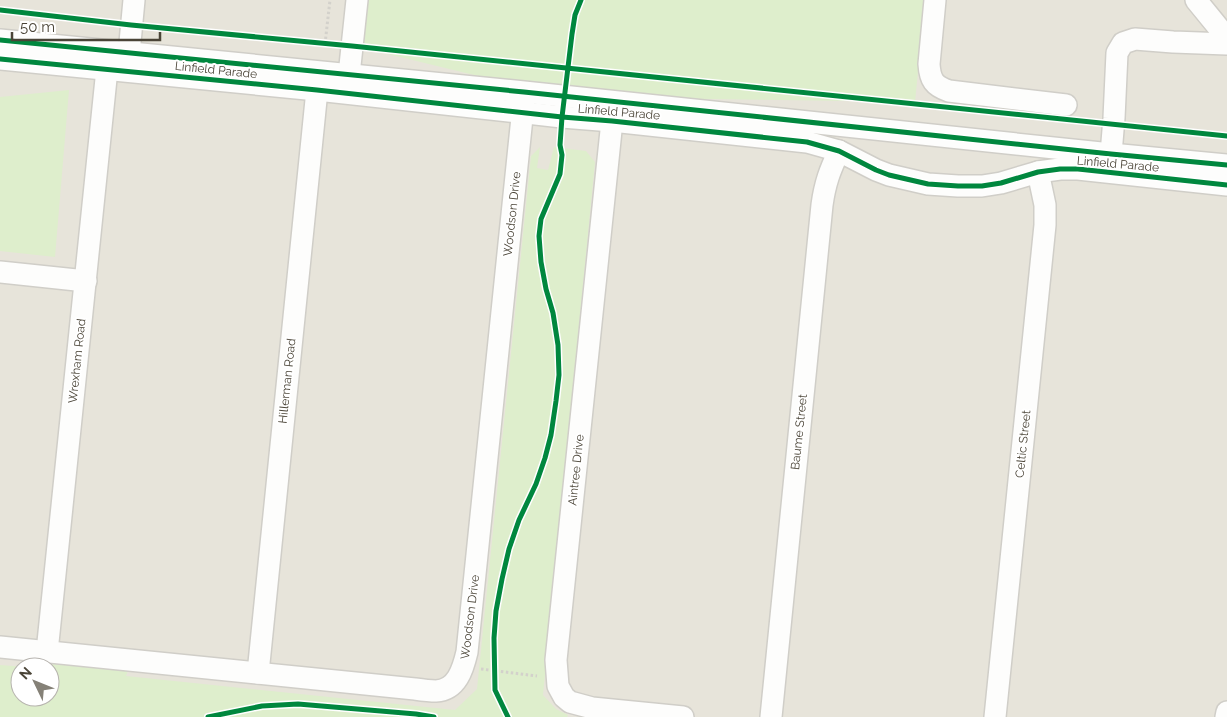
<svg xmlns="http://www.w3.org/2000/svg" width="1227" height="717" viewBox="0 0 1227 717" font-family="Raleway,sans-serif">
<style>
.residential{fill:#e7e4da;fill-rule:evenodd}
.green{fill:#deeecc}
.lines{fill:none;stroke-linecap:round;stroke-linejoin:round}
.minor-casing{stroke:#d0cec8;stroke-width:24}
.path{stroke:#d3d1cb;stroke-width:3;stroke-dasharray:2.5 2.5;stroke-linecap:butt}
.minor{stroke:#fdfdfc;stroke-width:21}
.cycleway-casing{stroke:#fff;stroke-width:8}
.cycleway{stroke:#00873e;stroke-width:5}
.labels{text-anchor:middle;stroke-width:4;stroke-linejoin:round;paint-order:stroke}
.street-label{font-size:12px;fill:#4a4437;stroke:#fff}
</style>
<rect width="100%" height="100%" fill="#f3f2ed"/>
<path class="residential" d="M0 0H1227V717H0ZM20 667H50V697H20Z"/>
<g class="green">
<polygon points="368,0 925,0 915,102 564,97 363,48"/>
<polygon points="69,90 55,257 0,251 0,97"/>
<polygon points="540,147 537,168 548,170 554,147 586,151 595,162 543,695 556,709 568,715 567,717 0,717 0,665 26,667 20,667 20,697 50,697 50,667 42,667 43,663 128,671 126,676 455,710 477,689 531,156"/>
</g>
<g class="lines">
<g class="minor-casing">
<g id="minor">
<path d="M935 0 929 64C930 80 934 86 949 91L1066 105"/>
<polyline points="1196,0 1227,38"/>
<polyline points="0,40 524,92 1111,154 1227,165"/>
<polyline points="129,53 134,0"/>
<polyline points="0,59 317,90 562,117 612,121 807,142 839,151 876,170 889,175 928,184 958,186 982,186 1001,183 1038,172 1060,169 1078,169 1227,185"/>
<polyline points="349,75 357,0"/>
<polyline points="612,121 556,660 558,686 564,697 570,702 592,708 683,717"/>
<polyline points="1111,154 1114,118 1117,53 1123,43 1135,39 1173,42 1227,44"/>
<polyline points="0,272 86,281"/>
<path d="M0 647 415 689C422 690 429 691 436 691 457 690 463 669 467 652L524 98"/>
<polyline points="47,652 107,69"/>
<polyline points="258,673 317,90"/>
<path d="M771 717 822 205C825 183 830 170 839 151"/>
<polyline points="995,717 1045,225 1045,205 1038,172"/>
<polyline points="1226,717 1227,712"/>
</g>
</g>
<g class="path">
<polyline points="325,44 330,0"/>
<polyline points="481,669 537,676"/>
</g>
<use href="#minor" class="minor"/>
<g class="cycleway-casing">
<g id="cycleway">
<polyline points="0,10 131,25 352,46 1227,136"/>
<polyline points="0,40 524,92 1111,154 1227,165"/>
<polyline points="0,59 317,90 562,117 612,121 807,142 839,151 876,170 889,175 928,184 958,186 982,186 1001,183 1038,172 1060,169 1078,169 1227,185"/>
<polyline points="208,717 262,706 298,704 416,714 434,717"/>
<polyline points="508,717 495,690 494,638 496,611 502,579 509,549 519,520 536,484 545,458 551,435 556,401 559,375 558,345 553,313 546,289 541,262 539,236 541,219 560,174 562,155 560,145 562,117 572,34 575,15 581,0"/>
</g>
</g>
<use href="#cycleway" class="cycleway"/>
</g>
<g class="labels">
<g class="street-label">
<text transform="translate(216 70) rotate(6)" y="4">Linfield Parade</text>
<text transform="translate(619 112) rotate(5)" y="4">Linfield Parade</text>
<text transform="translate(1118 164) rotate(5)" y="4">Linfield Parade</text>
<text transform="translate(512 214) rotate(-84)" y="4">Woodson Drive</text>
<text transform="translate(77 361) rotate(-84)" y="4">Wrexham Road</text>
<text transform="translate(287 381) rotate(-84)" y="4">Hillerman Road</text>
<text transform="translate(799 432) rotate(-84)" y="4">Baume Street</text>
<text transform="translate(1023 444) rotate(-84)" y="4">Celtic Street</text>
<text transform="translate(576 470) rotate(-84)" y="4">Aintree Drive</text>
<text transform="translate(470 617) rotate(-83)" y="4">Woodson Drive</text>
</g>
</g>
<g transform="translate(35 682) rotate(313)"><circle r="24" fill="#ffffff" stroke="#b7b4af"/>
<path d="M0-4L9 19L0 12L-9 19Z" fill="#858177"/>
<text y="-8" font-size="14" font-weight="bold" text-anchor="middle" fill="#4a4437">N</text>
</g>
<path d="M12 32v8h148v-8" fill="none" stroke="#4a4437" stroke-width="2.5"/>
<text x="20" y="32" font-size="15" fill="#4a4437" stroke="#ffffff" stroke-width="4" paint-order="stroke">50 m</text>
</svg>
